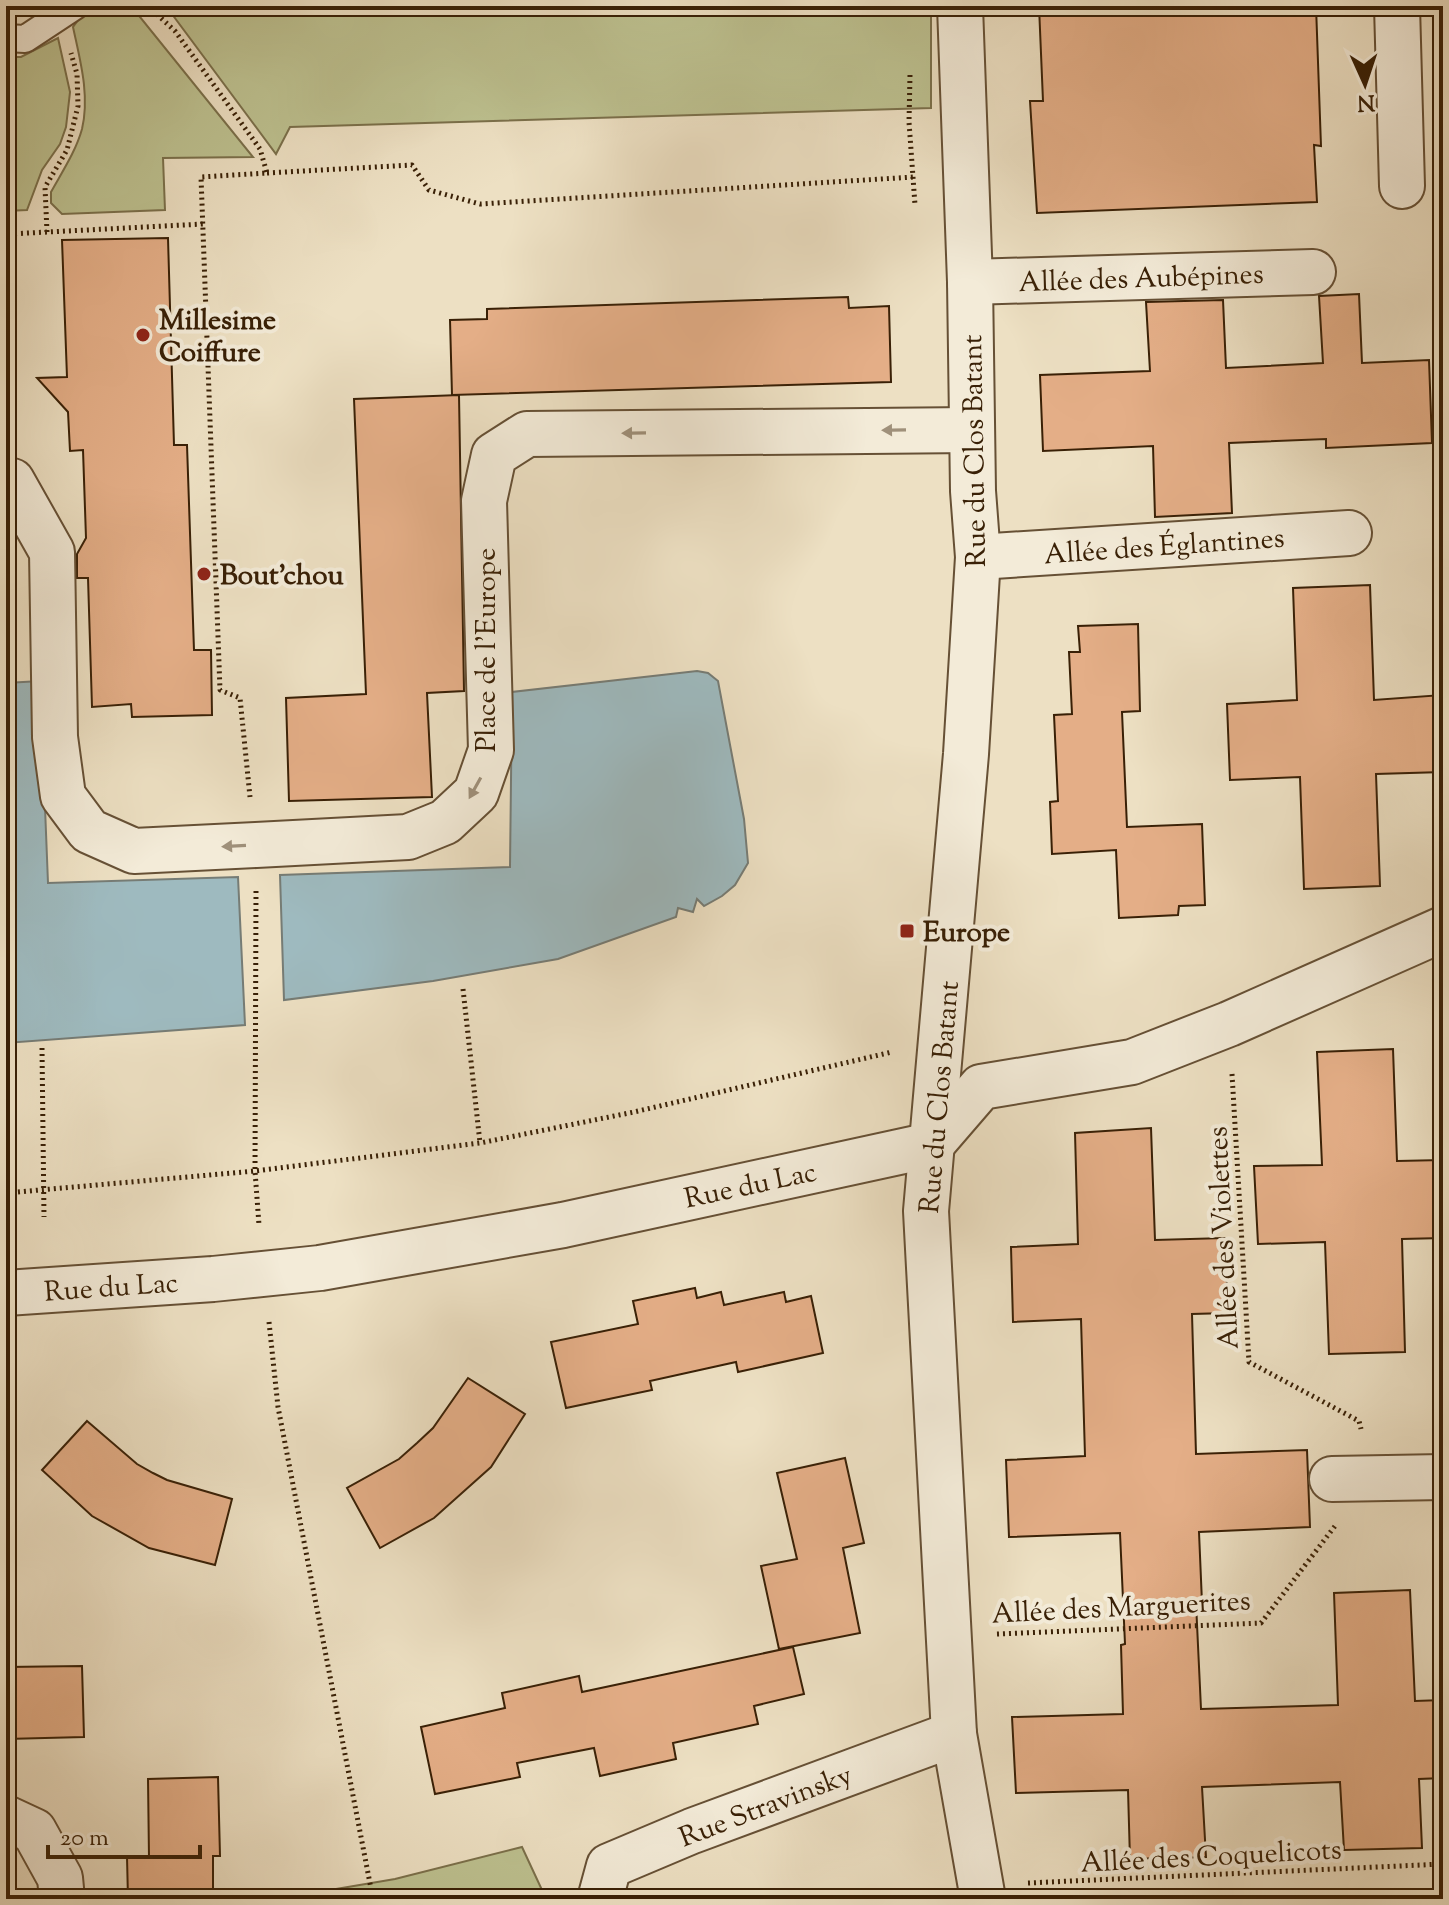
<svg xmlns="http://www.w3.org/2000/svg" width="1449" height="1905" viewBox="0 0 1449 1905" font-family="'Sorts Mill Goudy',serif">
<style>
.green{fill:#bdc190;stroke:#7b704b;stroke-width:2}
.water{fill:#9ebabf;stroke:#767c75;stroke-width:2}
.building{fill:#e4ae87;stroke:#392006;stroke-width:2}
.lines{fill:none;stroke-linecap:round;stroke-linejoin:round}
.lane-casing{stroke:#665035;stroke-width:30}
.street-casing{stroke:#665035;stroke-width:48}
.path{stroke:#392006;stroke-width:5;stroke-dasharray:2 4;stroke-linecap:butt}
.lane{stroke:#f3ebd8;stroke-width:26}
.street{stroke:#f3ebd8;stroke-width:44}
.oneway{fill:#9f907a}
.poi-dot{fill:#8f2418;stroke:#f3ebd8;stroke-width:3}
.labels{text-anchor:middle;stroke-width:8;stroke-linejoin:round;paint-order:stroke}
.street-label{font-size:28px;fill:#392006;stroke:#f3ebd8}
.poi-label{font-size:28px;font-weight:bold;fill:#392006;stroke:#f3ebd8;text-anchor:start}
</style>
<rect width="100%" height="100%" fill="#ede0c3"/>
<filter id="stains"><feTurbulence type="fractalNoise" baseFrequency=".0025" numOctaves="4"/><feColorMatrix values="0 0 0 0 .2 0 0 0 0 .09 0 0 0 0 .02 0 0 0 .5 -.17"/></filter>
<radialGradient id="worn" r=".72"><stop offset=".6" stop-color="#630" stop-opacity="0"/><stop offset="1" stop-color="#630" stop-opacity=".3"/></radialGradient>
<g class="green">
<path d="M97 6H127L136 12 253 157 163 158 165 210 62 214 51 203V192C62 172 76 151 82 129 90 95 80 60 73 27L85 11Z"/>
<polygon points="166,6 931,6 931,108 290,127 276,154"/>
<polygon points="58,38 70,92 66,127 60,144 42,170 27,210 6,211 6,57 21,57"/>
<polygon points="522,1847 542,1890 542,1899 277,1899 395,1879"/>
</g>
<g class="water">
<polygon points="697,671 708,673 718,681 744,819 748,863 735,885 722,896 704,906 697,899 693,912 678,908 676,917 558,959 433,981 284,1000 280,875 510,867 512,692"/>
<polygon points="40,681 48,883 238,877 245,1025 6,1043 6,683"/>
</g>
<g class="building">
<polygon points="1039,6 1122,6 1122,11 1202,8 1202,6 1316,6 1321,146 1314,145 1317,202 1037,213 1030,101 1043,101"/>
<polygon points="168,238 174,445 187,445 194,650 211,650 212,715 132,717 131,704 92,707 88,578 77,578 77,554 86,538 83,450 70,451 68,412 37,378 67,377 62,240"/>
<polygon points="1359,294 1362,363 1429,360 1432,443 1326,448 1326,439 1229,443 1232,513 1155,517 1153,446 1043,451 1040,375 1150,371 1146,302 1223,300 1226,368 1323,363 1319,296"/>
<polygon points="848,297 849,308 889,306 891,382 452,395 450,320 487,319 487,309"/>
<polygon points="459,395 464,691 427,693 432,797 289,801 286,698 366,694 354,399"/>
<polygon points="1370,585 1374,700 1442,695 1443,772 1376,774 1380,886 1304,889 1300,777 1230,780 1227,704 1297,700 1293,588"/>
<polygon points="1138,624 1140,711 1122,712 1127,827 1202,824 1205,905 1179,906 1178,915 1119,918 1116,850 1052,854 1050,802 1058,801 1054,715 1072,714 1069,652 1080,652 1078,626"/>
<polygon points="1393,1049 1397,1161 1443,1160 1443,1238 1402,1239 1405,1352 1329,1354 1325,1242 1258,1244 1254,1166 1322,1165 1317,1052"/>
<polygon points="1151,1128 1155,1240 1225,1238 1228,1313 1192,1314 1196,1454 1307,1450 1310,1527 1199,1532 1202,1603 1196,1603 1201,1709 1338,1705 1334,1593 1410,1590 1415,1701 1443,1700 1443,1778 1419,1779 1422,1848 1344,1850 1340,1782 1202,1787 1206,1857 1130,1859 1128,1790 1016,1793 1012,1717 1123,1714 1121,1645 1125,1644 1120,1533 1009,1537 1006,1460 1085,1456 1081,1319 1013,1322 1011,1247 1078,1244 1075,1133"/>
<polygon points="695,1288 697,1298 721,1292 724,1305 784,1292 786,1302 811,1296 823,1353 738,1372 736,1362 650,1381 652,1390 566,1408 551,1342 638,1324 633,1301"/>
<polygon points="468,1378 525,1414 491,1467 434,1518 380,1548 347,1488 399,1459 417,1443 433,1428"/>
<polygon points="87,1421 137,1464 153,1473 167,1480 232,1499 215,1565 149,1548 92,1516 42,1470"/>
<polygon points="845,1458 864,1543 843,1548 860,1633 779,1649 761,1566 797,1559 777,1473"/>
<polygon points="793,1647 804,1694 754,1706 758,1724 673,1743 676,1759 600,1776 594,1748 517,1763 520,1777 435,1794 421,1727 505,1708 502,1693 579,1676 582,1692"/>
<polygon points="82,1666 84,1737 6,1739 6,1667"/>
<polygon points="218,1777 220,1856 213,1856 213,1899 128,1899 127,1857 149,1858 148,1779"/>
</g>
<g class="lines">
<g class="lane-casing">
<polyline id="lane" points="6,38 25,39 75,6"/>
</g>
<g class="street-casing">
<g id="street">
<polyline points="960,6 970,282 973,491 978,557 966,754 926,1211 954,1734 983,1899"/>
<polyline points="1397,6 1402,186"/>
<polyline points="970,282 1313,272"/>
<polyline points="12,481 52,552 55,737 63,796 89,831 134,851 256,845 408,837 445,822 476,793 491,750 484,501 494,455 527,434 972,430"/>
<polyline points="978,557 1349,533"/>
<polyline points="6,1293 213,1279 320,1268 563,1225 931,1145 981,1087 1132,1062 1229,1024 1443,929"/>
<polyline points="1332,1479 1443,1477"/>
<polyline points="6,1818 34,1831 60,1878 62,1899"/>
<polyline points="600,1899 609,1866 692,1831 954,1734"/>
</g>
</g>
<g class="path">
<polyline points="148,6 175,31 260,149 267,173 201,177 220,690 240,698 250,797"/>
<polyline points="910,75 909,122 915,205"/>
<polyline points="267,173 412,165 429,190 480,204 913,177"/>
<polyline points="47,232 45,187 67,150 78,106 77,74 71,53"/>
<polyline points="9,234 203,224"/>
<polyline points="256,891 255,1171 259,1225"/>
<polyline points="463,989 480,1143"/>
<polyline points="42,1048 44,1217"/>
<polyline points="1232,1074 1249,1362 1359,1421 1361,1429"/>
<polyline points="6,1193 255,1171 480,1143 634,1112 892,1052"/>
<polyline points="269,1322 278,1407 373,1899"/>
<polyline points="997,1634 1261,1623 1335,1526"/>
<polyline points="1028,1883 1443,1864"/>
</g>
<use href="#lane" class="lane"/>
<use href="#street" class="street"/>
</g>
<defs><path id="oneway-solid" d="M-6-.8H1V-3.2L6.5 0L1 3.2V.8H-6Z" transform="scale(2)"/></defs>
<g class="oneway">
<use href="#oneway-solid" transform="translate(894 430) rotate(179)"/>
<use href="#oneway-solid" transform="translate(634 433) rotate(179)"/>
<use href="#oneway-solid" transform="translate(475 788) rotate(119)"/>
<use href="#oneway-solid" transform="translate(234 846) rotate(177)"/>
</g>
<g class="poi-dot">
<circle cx="143" cy="335" r="8"/>
<circle cx="204" cy="574" r="8"/>
<rect x="899" y="923" width="16" height="16" rx="4"/>
</g>
<g class="labels">
<g class="street-label">
<text transform="translate(1141 277) rotate(-2)" y="10">Allée des Aubépines</text>
<text transform="translate(973 451) rotate(-91)" y="10">Rue du Clos Batant</text>
<text transform="translate(1164 545) rotate(-4)" y="10">Allée des Églantines</text>
<text transform="translate(485 650) rotate(-90)" y="10">Place de l'Europe</text>
<text transform="translate(938 1097) rotate(-85)" y="10">Rue du Clos Batant</text>
<text transform="translate(750 1184) rotate(-12)" y="10">Rue du Lac</text>
<text transform="translate(1222 1238) rotate(-93)" y="10">Allée des Violettes</text>
<text transform="translate(111 1286) rotate(-4)" y="10">Rue du Lac</text>
<text transform="translate(1121 1606) rotate(-3)" y="10">Allée des Marguerites</text>
<text transform="translate(765 1805) rotate(-21)" y="10">Rue Stravinsky</text>
<text transform="translate(1211 1855) rotate(-3)" y="10">Allée des Coquelicots</text>
</g>
<g class="poi-label">
<text x="159" y="329">Millesime<tspan x="159" dy="32">Coiffure</tspan></text>
<text x="220" y="584">Bout'chou</text>
<text x="923" y="941">Europe</text>
</g>
</g>
<rect width="1449" height="1905" fill="none" stroke="#ede0c3" stroke-width="32"/>
<rect x="8" y="8" width="1433" height="1889" fill="none" stroke="#392006" stroke-width="4"/>
<rect x="16" y="16" width="1417" height="1873" fill="none" stroke="#392006" stroke-width="2"/>
<g transform="translate(1365 84) rotate(177)" stroke="#f3ebd8" stroke-width="6" paint-order="stroke">
<path d="M0-6L14 30L0 20L-14 30Z" fill="#392006"/>
<text y="-12" font-size="22" font-weight="bold" text-anchor="middle" fill="#392006">N</text>
</g>
<path d="M48 1845v12h152v-12" fill="none" stroke="#392006" stroke-width="4"/>
<text x="60" y="1845" font-size="24" fill="#392006" stroke="#f3ebd8" stroke-width="6" paint-order="stroke">20 m</text>
<rect width="100%" height="100%" filter="url(#stains)"/>
<rect width="100%" height="100%" fill="url(#worn)"/>
</svg>
